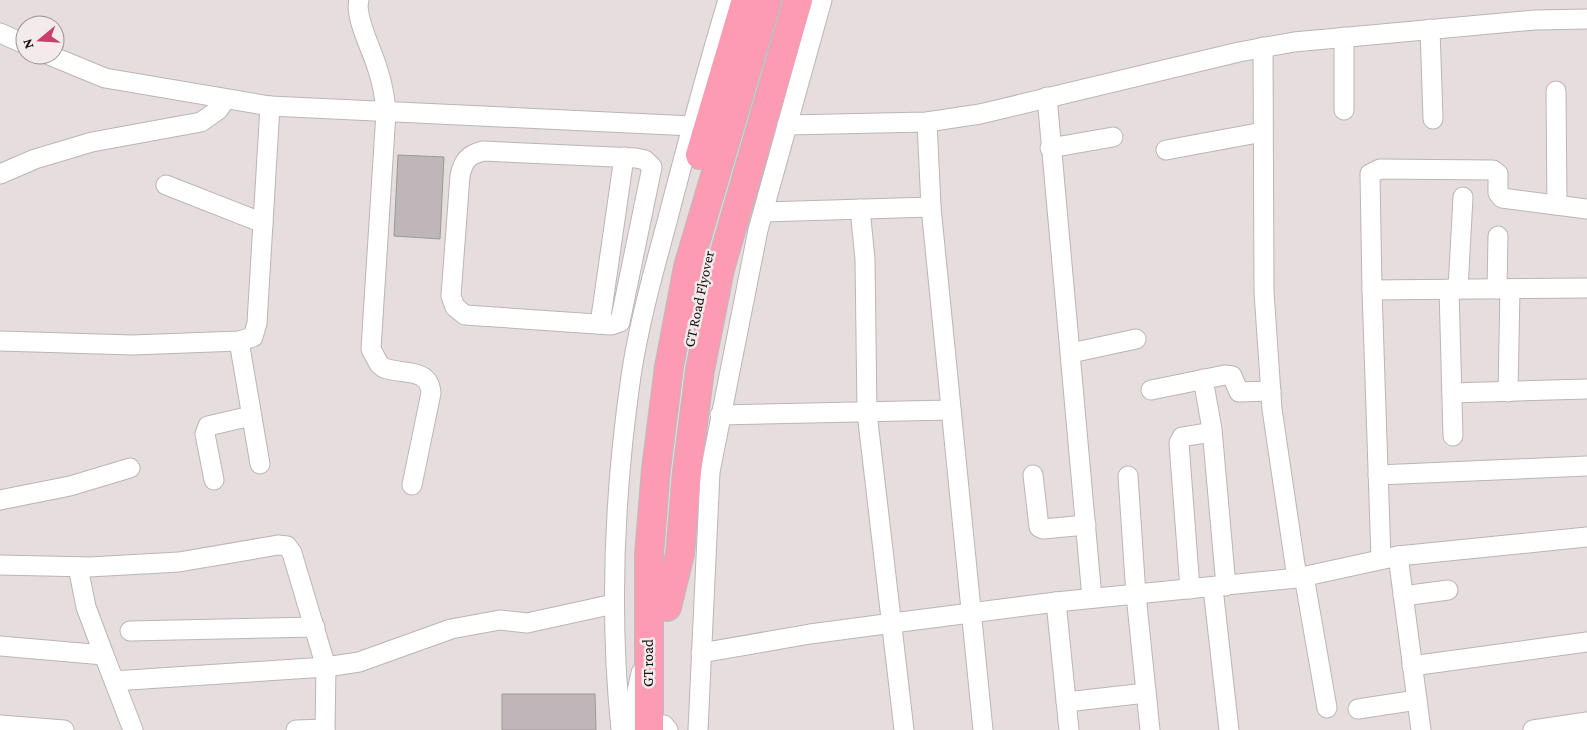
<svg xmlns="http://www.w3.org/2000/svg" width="1587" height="730" viewBox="0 0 1587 730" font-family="'Crimson Pro',serif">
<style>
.building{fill:#beb6b8;stroke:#9e9798}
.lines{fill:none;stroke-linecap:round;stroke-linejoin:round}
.minor-casing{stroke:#bcb4b5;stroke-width:21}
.highway-casing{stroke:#bcbcbc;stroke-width:30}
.minor{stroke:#fff;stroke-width:19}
.highway{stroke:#fd9bb3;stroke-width:28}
.labels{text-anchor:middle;stroke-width:5;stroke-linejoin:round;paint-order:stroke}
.street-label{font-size:15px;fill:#110e0e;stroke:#f3eaec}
</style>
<rect width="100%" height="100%" fill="#e6dddf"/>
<g class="building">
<polygon points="398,155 444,157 440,239 394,236"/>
<polygon points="502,694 595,694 596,730 502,730"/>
</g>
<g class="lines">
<g class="minor-casing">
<g id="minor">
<path d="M359 0C354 16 372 50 377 67 382 82 385 96 386 112L371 349 379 364 384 368C403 375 429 367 431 393L412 485"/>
<polyline points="1430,29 1433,119"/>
<polyline points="0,33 25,44"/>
<polyline points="1344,37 1344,110"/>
<polyline points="1263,47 1264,292 1272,409 1297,578"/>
<polyline points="49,55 105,78 270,106 692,126"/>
<polyline points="1556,91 1557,205"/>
<polyline points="1047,97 1092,598"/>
<polyline points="927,122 931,207 983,730"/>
<polyline points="787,125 927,122 980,114 1239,52 1294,42 1535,20 1587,19"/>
<polyline points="1050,148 1113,137"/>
<polyline points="1166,150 1263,132"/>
<path d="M483 151 636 158 645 160 652 167 620 322 611 325 465 315 455 307 451 296 460 176C463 161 468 155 483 151Z"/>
<polyline points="0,174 35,159 92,142 201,122 218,110 226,99"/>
<polyline points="166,185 263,223"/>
<polyline points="860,209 865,259 867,413 904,730"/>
<polyline points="764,212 931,207"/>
<polyline points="1449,289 1453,436"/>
<polyline points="1458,289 1463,197"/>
<polyline points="1497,289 1498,236"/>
<polyline points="1372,290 1587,288"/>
<polyline points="600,324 624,157"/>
<polyline points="0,341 132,345 239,341 253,337 257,323 270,106"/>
<polyline points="239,341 260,464"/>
<polyline points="1071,353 1136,339"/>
<polyline points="1203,379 1212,429 1226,586"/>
<polyline points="1151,390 1225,375 1232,376 1239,392 1271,391"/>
<polyline points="1508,392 1510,289"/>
<polyline points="1452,393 1587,389"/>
<polyline points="720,415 951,410"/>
<polyline points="1033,475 1039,527 1043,529 1086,525"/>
<polyline points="1378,475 1587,466"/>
<polyline points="1128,476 1136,595 1150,730"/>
<polyline points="214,480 205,434 208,426 251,416"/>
<polyline points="0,500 70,486 130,468"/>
<polyline points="1398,556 1421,730"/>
<polyline points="1381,559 1372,290 1370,174 1380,169 1493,170 1498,174 1498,193 1502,198 1587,209"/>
<polyline points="0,565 89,567 179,562 278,545 287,546 292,553 326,667 325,730"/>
<polyline points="78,567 86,607 104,655"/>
<polyline points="1304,576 1327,708"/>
<polyline points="1213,588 1229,730"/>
<polyline points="1190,589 1179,443 1182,437 1212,432"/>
<polyline points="1403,596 1448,590"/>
<polyline points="1056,602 1069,730"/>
<polyline points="130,631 315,627"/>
<polyline points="0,646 104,655 133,730"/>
<polyline points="701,653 810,634 893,623 1056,602 1297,578 1398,556 1587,537"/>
<polyline points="1412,666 1587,642"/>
<polyline points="114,681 326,667 359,662 451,629 500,620 527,623 614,604"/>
<polyline points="1066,702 1146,693"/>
<polyline points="1358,709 1417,700"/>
<polyline points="0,725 64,730"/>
<polyline points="664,725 668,730"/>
<polyline points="296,730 325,729"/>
<path d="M621 730C609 612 614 494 631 376 639 323 654 270 668 218 687 145 706 72 728 0"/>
<polyline points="628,730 641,673"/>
<polyline points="698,730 710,472 758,230 822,0"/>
<polyline points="1533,730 1587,722"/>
</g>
</g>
<g class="highway-casing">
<g id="highway">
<polyline points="700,155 746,0"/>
<polyline points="667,607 680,554 687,471 700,370 720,269 798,0"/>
<polyline points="649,730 649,555 656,469 669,367 688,267 767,0"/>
</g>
</g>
<use href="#minor" class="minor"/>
<use href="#highway" class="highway"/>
</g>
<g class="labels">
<g class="street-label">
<text transform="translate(699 299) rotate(-78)" y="5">GT Road Flyover</text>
<text transform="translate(648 663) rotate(-90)" y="5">GT road</text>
</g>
</g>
<g transform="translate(40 40) rotate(252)"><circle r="24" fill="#f3eaec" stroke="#999293"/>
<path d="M0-4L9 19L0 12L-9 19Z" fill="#cb3e6d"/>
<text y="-8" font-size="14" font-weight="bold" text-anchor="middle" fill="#110e0e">N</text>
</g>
</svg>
